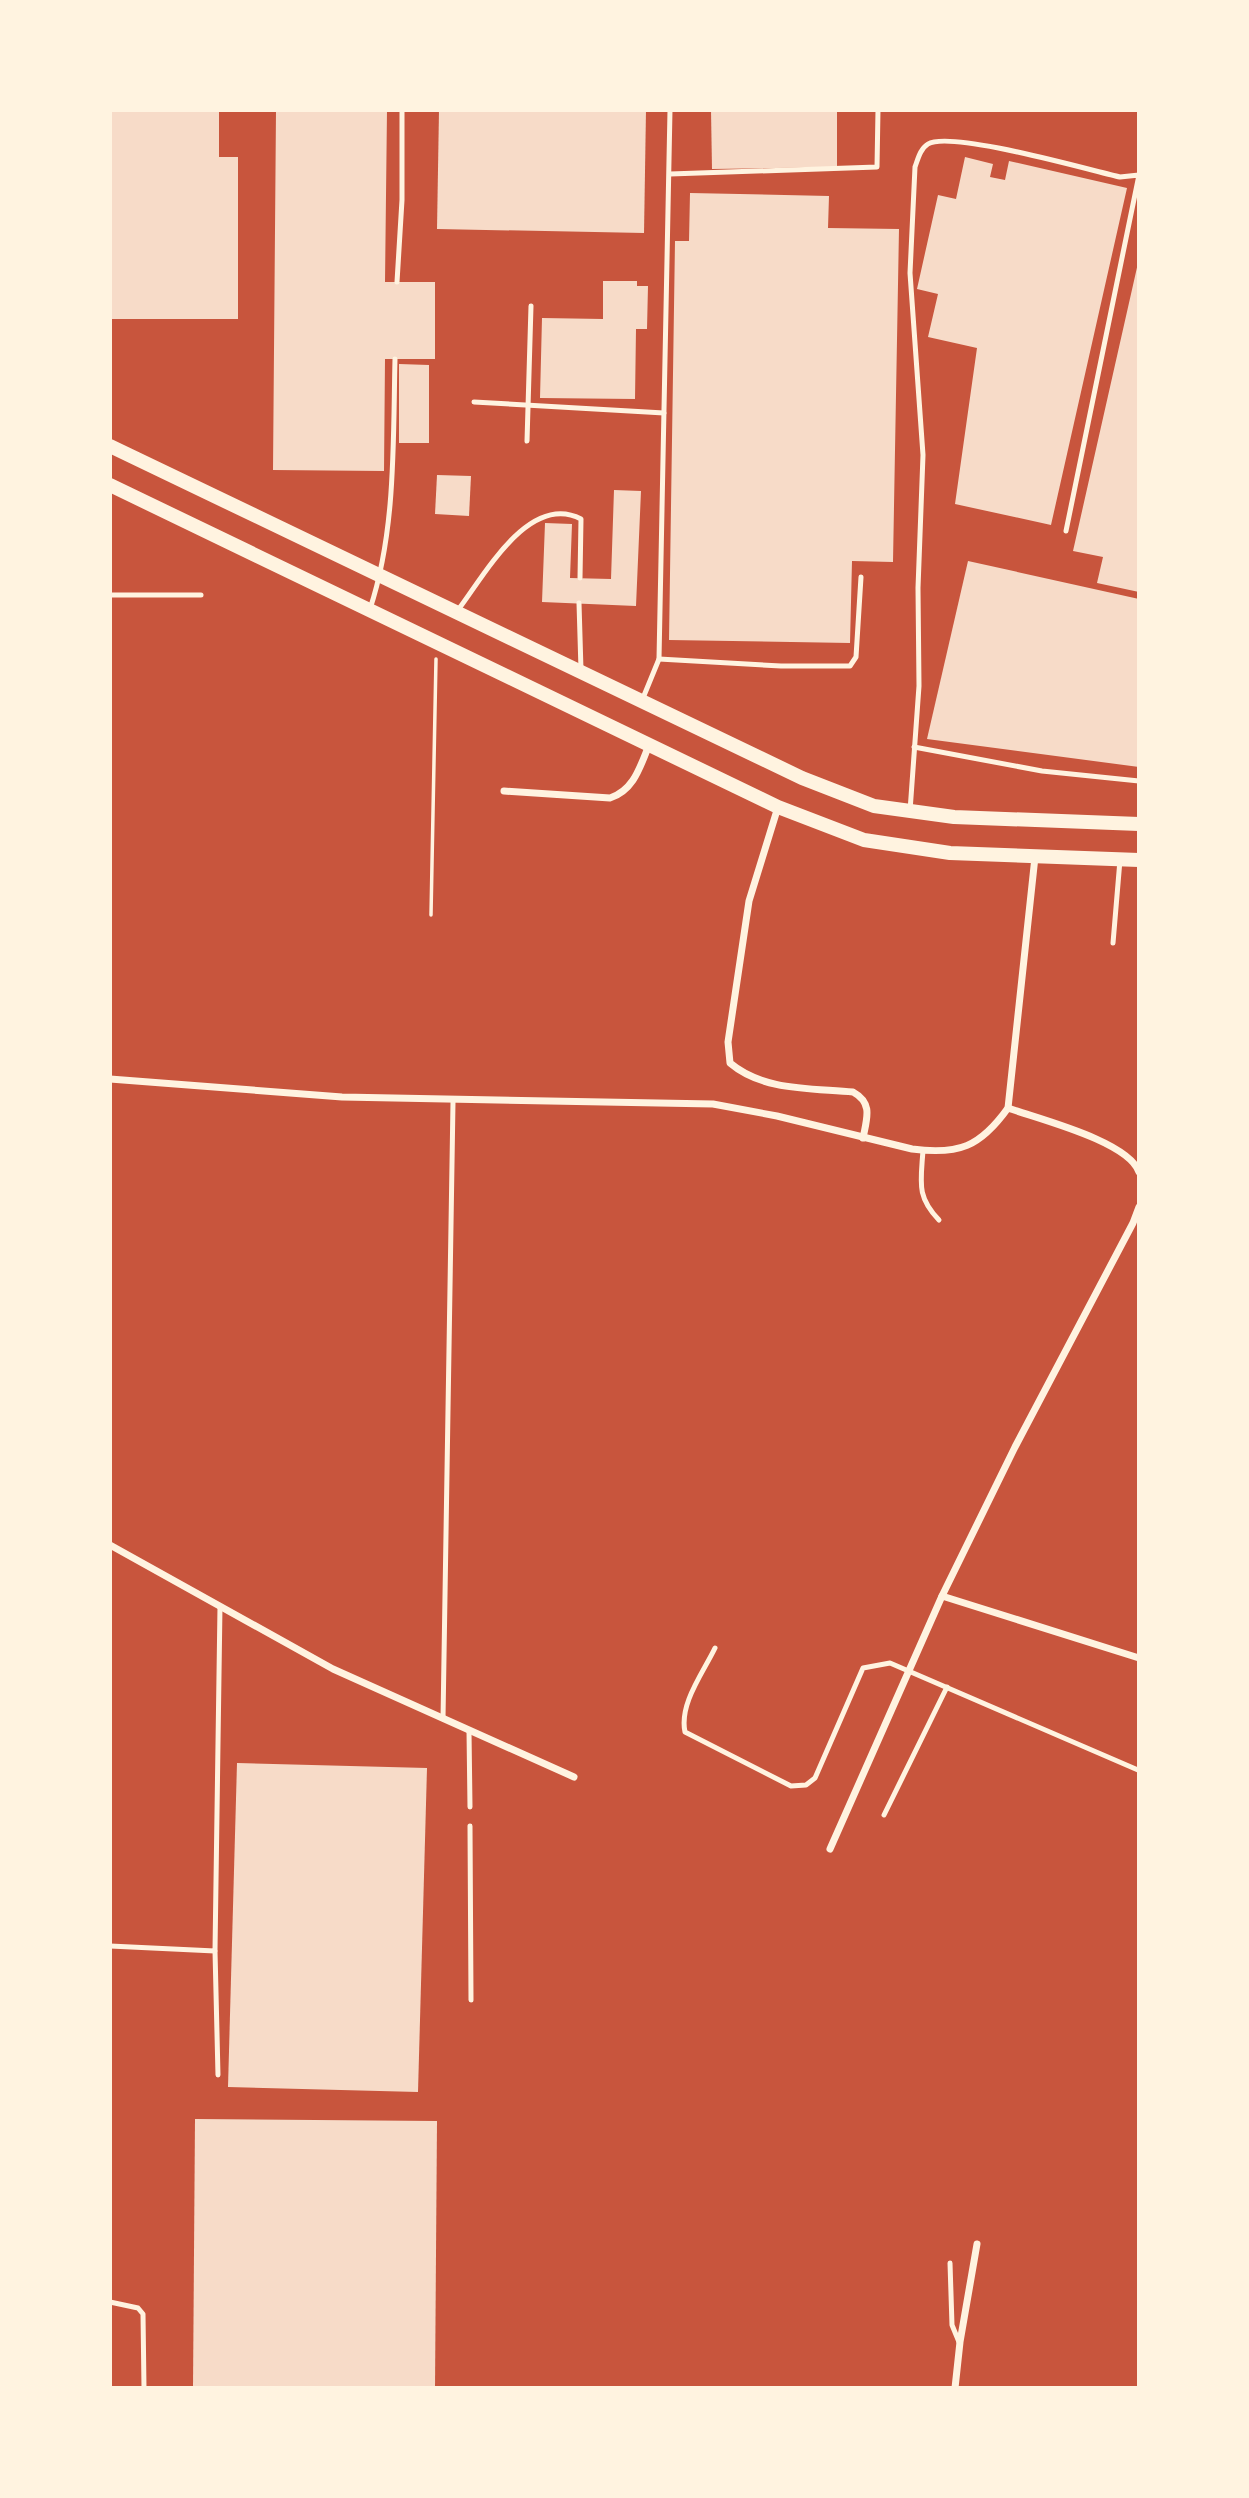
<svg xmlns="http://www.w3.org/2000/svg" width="1249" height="2498" viewBox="0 0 1249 2498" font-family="Karla,sans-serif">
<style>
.building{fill:#f7dbc8}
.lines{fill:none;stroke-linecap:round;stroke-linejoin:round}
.path{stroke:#fff3e0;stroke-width:3.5}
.service{stroke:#fff3e0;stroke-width:5}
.minor{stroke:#fff3e0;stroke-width:7}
.secondary{stroke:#fff3e0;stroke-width:14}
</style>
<rect width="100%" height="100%" fill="#c8553d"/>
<g class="building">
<polygon points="110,110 219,110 219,157 238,157 238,319 110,319"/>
<polygon points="276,110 387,110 385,282 435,282 435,359 385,359 384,471 273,470"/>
<polygon points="439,110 646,110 644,233 437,229"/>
<polygon points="711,110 837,110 837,167 712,169"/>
<polygon points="965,157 993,164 990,177 1005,180 1009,161 1127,188 1051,525 955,504 977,348 928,337 938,294 917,289 938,195 956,199"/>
<polygon points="690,193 829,196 828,228 899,229 893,562 852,561 850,643 669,640 675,241 689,241"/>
<polygon points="1138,263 1139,263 1139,592 1097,583 1103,557 1073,551"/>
<polygon points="603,281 637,281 637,286 648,286 647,329 636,329 635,399 540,398 542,318 603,319"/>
<polygon points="399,364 429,365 429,443 399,443"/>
<polygon points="437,475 471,476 469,516 435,514"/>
<polygon points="614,490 641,491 636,606 542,602 545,523 572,524 570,578 611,579"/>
<polygon points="968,561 1139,599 1139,767 927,739"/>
<polygon points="237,1763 427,1768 418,2092 228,2087"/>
<polygon points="195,2119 437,2121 435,2388 193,2388"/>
</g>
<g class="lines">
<polyline class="path" points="431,915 436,659"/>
<g class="service">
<polyline points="670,174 877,167 878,110"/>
<polyline points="397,282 402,200 402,110"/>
<polyline points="474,402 664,413"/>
<polyline points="527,441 531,306"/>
<polyline points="110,595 201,595"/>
<polyline points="579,603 581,670"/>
<path d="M370 609C396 530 393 442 395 359"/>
<path d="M458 610C484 576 529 492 581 519L580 578"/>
<polyline points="659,659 781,666 850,666 856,657 861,577"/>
<polyline points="643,698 659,659 670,110"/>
<polyline points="914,747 1042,771 1139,781"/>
<path d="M910 811 919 686 918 588 923 455 910 273 915 167C918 159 920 149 928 144 950 130 1089 170 1120 177L1139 175 1066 531"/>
<polyline points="1113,943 1120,860"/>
<path d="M923 1150C921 1182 916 1196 939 1220"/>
<path d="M715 1648C703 1673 679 1704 685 1732L791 1786 806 1785 815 1778 863 1668 890 1663 1138 1770"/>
<polyline points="443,1719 453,1102"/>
<polyline points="469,1731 470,1807"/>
<polyline points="884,1815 947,1687"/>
<polyline points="470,1826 471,2000"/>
<polyline points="110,1946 215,1951 220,1606"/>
<polyline points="215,1951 218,2075"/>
<polyline points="950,2263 952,2325 959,2342"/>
<polyline points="110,2302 138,2308 143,2314 144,2388"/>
</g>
<g class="minor">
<path d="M504 791 610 798C634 790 640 767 649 745"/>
<path d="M778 807 749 901 728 1042 730 1063C763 1091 811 1088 853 1092 873 1103 867 1118 863 1138"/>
<path d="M110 1079 342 1097 713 1104 777 1116 912 1149C959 1155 980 1147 1008 1108L1035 857"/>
<path d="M1008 1108C1038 1119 1128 1141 1139 1172"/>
<polyline points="110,1545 333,1669 574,1777"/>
<polyline points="942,1596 1139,1658"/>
<polyline points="830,1849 942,1596 1015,1447 1133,1223 1139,1207"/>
<polyline points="955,2388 960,2342 977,2244"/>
</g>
<g class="secondary">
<polyline points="110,446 802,778 874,806 954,817 1139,824"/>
<polyline points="110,485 778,807 864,840 950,853 1139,860"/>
</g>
</g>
<rect width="1249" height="2498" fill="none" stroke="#fff3e0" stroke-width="224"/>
</svg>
